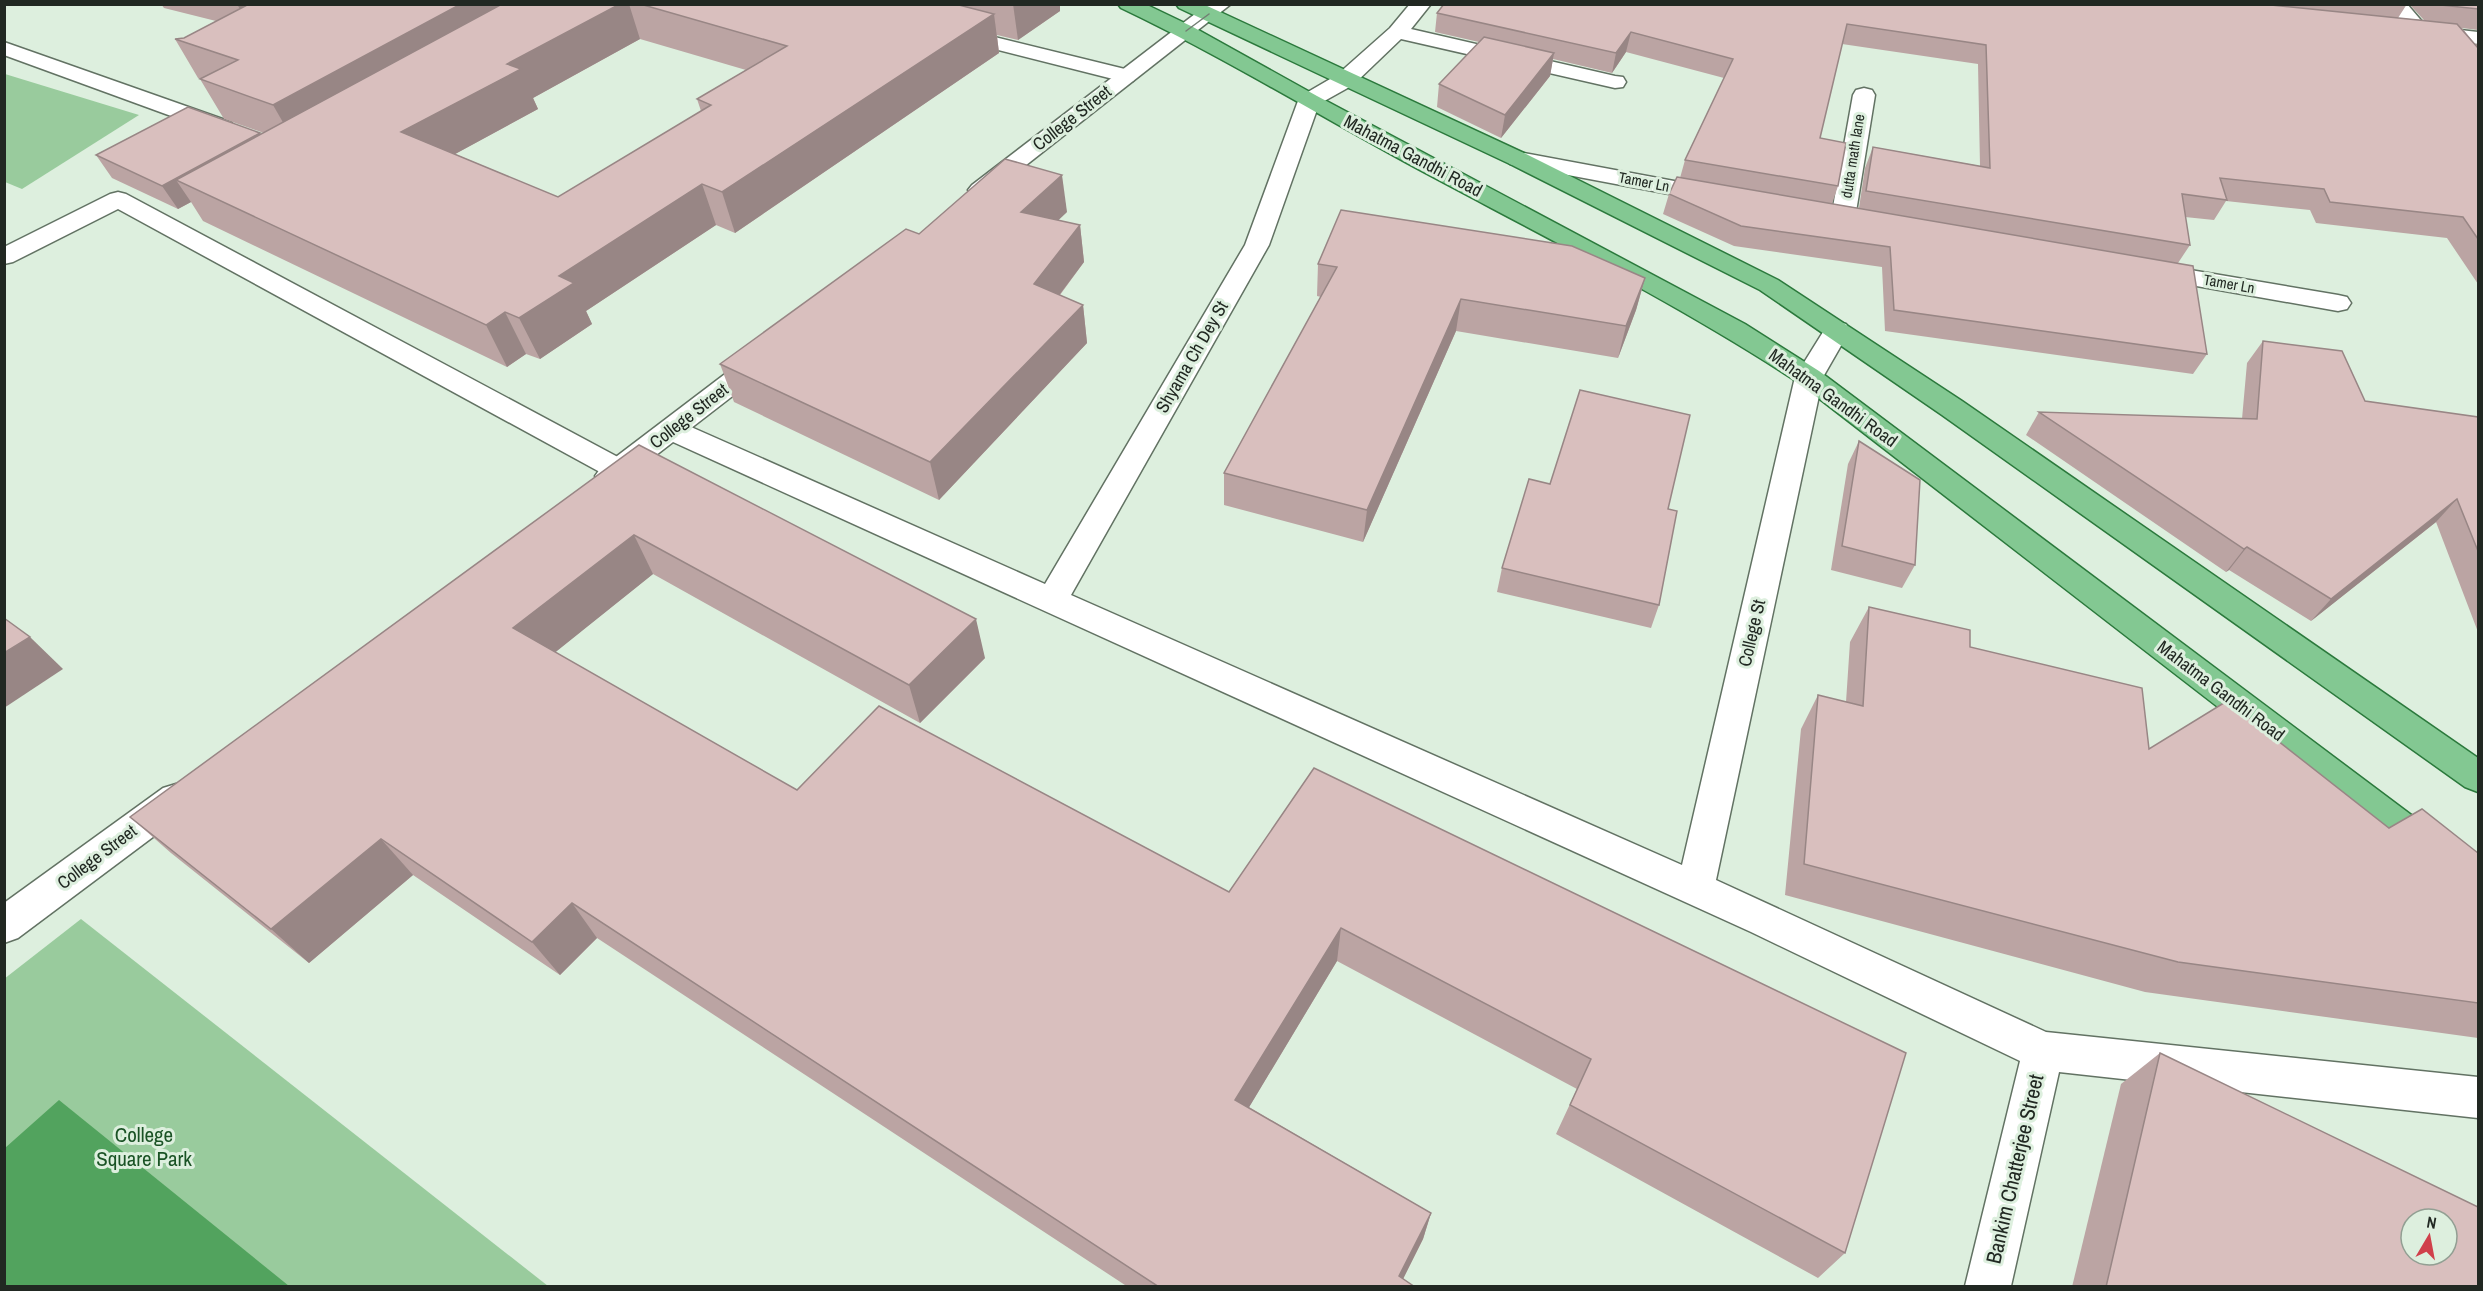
<svg xmlns="http://www.w3.org/2000/svg" width="2483" height="1291" viewBox="0 0 2483 1291" font-family="'Archivo Narrow',sans-serif">
<style>
.green{fill:#99cb9d}
.water{fill:#52a35e}
.lines{fill:none;stroke-linecap:round;stroke-linejoin:round}
.service-casing{stroke:#627263;stroke-width:3}
.minor-casing{stroke:#627263;stroke-width:3}
.secondary-casing{stroke:#627263;stroke-width:3}
.primary-casing{stroke:#2b793c;stroke-width:3}
.service{fill:#fff;fill-rule:evenodd}
.minor{fill:#fff;fill-rule:evenodd}
.secondary{fill:#fff;fill-rule:evenodd}
.primary{fill:#83c892;fill-rule:evenodd}
.tram{stroke:#727e73;stroke-width:1.5}
.wall{fill:#bba4a3;fill-rule:evenodd}
.shaded-wall{fill:#988685}
.building{fill:#d9bfbe;stroke:#988685;stroke-width:1.5;fill-rule:evenodd}
.labels{text-anchor:middle;stroke-width:6;stroke-linejoin:round;paint-order:stroke}
.far-street-label{font-size:15px;fill:#212822;stroke:#ddefde}
.street-label{font-size:18px;fill:#212822;stroke:#ddefde}
.near-park-label{font-size:21px;fill:#1a5325;stroke:#ddefde}
.near-street-label{font-size:21px;fill:#212822;stroke:#ddefde}
</style>
<rect width="100%" height="100%" fill="#ddefde"/>
<g class="green">
<polygon points="5,74 139,115 22,189 5,182"/>
<polygon points="81,919 548,1286 5,1286 4,979"/>
</g>
<polygon class="water" points="59,1100 289,1286 5,1286 5,1148"/>
<g class="lines">
<g class="service-casing">
<g id="service">
<path d="M2386 4H2407L2431 32 2428 36C2410 41 2396 18 2386 4Z"/>
<polygon points="954,27 1133,71 1136,76 1133,81 1125,82 947,37 944,33 947,29"/>
<polygon points="4,42 231,122 234,127 231,132 223,134 215,132 4,55"/>
<polygon points="1518,152 1717,189 1725,191 1729,196 1725,201 1717,203 1510,164 1506,159 1510,154"/>
<polygon points="118,192 126,194 629,463 634,470 629,477 619,480 609,477 118,209 13,262 4,264 4,247 110,194"/>
<polygon points="2149,263 2338,295 2347,297 2351,303 2347,309 2338,311 2140,276 2136,271 2140,266"/>
</g>
</g>
<g class="minor-casing">
<g id="minor">
<polygon points="1410,4 1431,4 1411,29 1615,76 1623,77 1626,82 1623,87 1615,88 1401,39 1353,85 1319,104 1269,245 1071,595 1682,865 1795,377 1828,324 1837,322 1846,324 1850,330 1823,377 1716,880 2046,1032 2478,1077 2478,1118 2059,1072 2011,1286 1965,1286 2020,1061 1751,932 662,437 658,430 662,423 672,420 682,423 1045,584 1245,245 1298,101 1301,96 1337,75 1390,28"/>
<polygon points="2424,26 2478,32 2478,44 2417,36 2414,32 2417,28"/>
<polygon points="1864,88 1872,90 1875,95 1855,218 1852,223 1843,225 1834,223 1831,218 1853,95 1856,90"/>
</g>
</g>
<g class="secondary-casing">
<g id="secondary">
<polygon points="1208,4 1231,4 988,195 980,197 972,195 968,190 972,185"/>
<polygon points="764,349 774,352 778,358 774,364 620,483 610,486 600,483 595,476 600,469 754,352"/>
<polygon points="176,784 189,788 194,799 189,810 18,938 4,943 4,903 163,788"/>
</g>
</g>
<g class="primary-casing">
<g id="primary">
<path d="M1118 4H1145L1193 27 1317 96 1745 324 1819 371 2478 865V902L2465 898 1799 383C1677 303 1545 237 1416 168 1318 115 1222 56 1121 8Z"/>
<polygon points="1176,4 1203,4 1526,154 1778,280 1962,401 2478,758 2478,792 2465,787 1942,415 1760,290 1510,164 1179,8"/>
</g>
</g>
<use href="#service" class="service"/>
<use href="#minor" class="minor"/>
<use href="#secondary" class="secondary"/>
<use href="#primary" class="primary"/>
<polyline class="tram" points="1186,31 1209,14"/>
</g>
<g class="wall">
<path d="M161 4H1060V11L1018 40 997 35 999 53 735 233 716 225 586 311 592 324 540 359 526 354 507 367 203 221 191 202 178 209 112 178 96 155 260 133 261 135 264 133 224 119 200 79 198 78 175 39 184 38 216 21 164 8ZM640 39 746 70 697 99 701 111 558 197 455 154 538 109 533 98Z"/>
<path d="M1444 4H2407L2398 18 2424 20 2409 4H2478V30L2462 28 2476 45 2478 41V284L2447 238 2316 223 2310 210 2226 201 2214 220 2185 217 2190 245 2178 263 2207 354 2193 374 1885 331 1882 267 1734 246 1663 214 1669 194 1680 178 1685 160 1724 78 1626 52 1612 73 1553 59 1550 76 1501 138 1437 107 1439 84 1479 42 1435 32 1437 13ZM1842 44 1978 64 1980 166 1873 147 1865 168 1859 208 1832 204 1838 186 1820 138Z"/>
<polygon points="1067,212 1058,220 1080,225 1084,262 1060,295 1083,305 1087,343 939,500 734,402 720,364"/>
<polygon points="1318,264 1645,278 1636,310 1618,358 1456,331 1363,542 1224,505 1224,473 1321,297 1317,296"/>
<polygon points="2263,341 2365,401 2478,417 2478,632 2436,522 2311,621 2229,570 2226,572 2026,435 2039,412 2242,419 2247,363"/>
<polygon points="1859,441 1915,565 1902,588 1831,570 1848,464"/>
<polygon points="639,445 985,658 920,723 653,574 555,652 797,790 1229,892 1314,768 1845,1253 1818,1278 1556,1134 1577,1089 1337,961 1249,1107 1431,1213 1423,1239 1403,1279 1415,1287 1128,1287 597,938 560,975 413,875 309,963 171,853 130,817"/>
<polygon points="1668,509 1659,605 1651,628 1497,592 1502,568"/>
<polygon points="1869,607 1970,647 2149,749 2389,828 2478,853 2478,1038 2145,992 1785,895 1801,729 1818,695 1846,702 1850,642"/>
<polygon points="2160,1053 2478,1287 2072,1287 2121,1084"/>
</g>
<g class="shaded-wall">
<polygon points="237,4 302,4 252,30"/>
<polygon points="461,4 546,4 296,145 273,105"/>
<polygon points="620,4 629,4 640,39 533,98 538,109 422,172 401,132 507,64"/>
<polygon points="1013,4 1060,4 1060,11 1018,40"/>
<polygon points="994,14 999,53 735,233 722,192"/>
<polygon points="1631,32 1626,52 1612,73 1616,53"/>
<polygon points="1554,53 1550,76 1501,138 1505,115"/>
<polygon points="260,133 274,156 176,180 191,202 178,209 162,186"/>
<polygon points="1062,175 1067,212 1027,250 1021,212"/>
<polygon points="702,184 716,225 586,311 592,324 540,359 519,318 559,276"/>
<polygon points="1080,225 1084,262 1039,322 1034,284"/>
<polygon points="1645,278 1636,310 1618,358 1626,326"/>
<polygon points="1461,299 1456,331 1363,542 1367,510"/>
<polygon points="1083,305 1087,343 939,500 930,462"/>
<polygon points="505,312 526,354 507,367 486,325"/>
<polygon points="2457,499 2436,522 2311,621 2331,599"/>
<polygon points="634,535 653,574 537,667 513,628"/>
<polygon points="2247,547 2229,570 2226,572 2244,549"/>
<polygon points="976,619 985,658 920,723 909,685"/>
<polygon points="30,637 63,669 4,708 4,653"/>
<polygon points="381,839 413,875 309,963 271,929"/>
<polygon points="572,903 597,938 560,975 532,942"/>
<polygon points="1341,928 1337,961 1236,1129 1235,1100"/>
<polygon points="1431,1213 1423,1239 1399,1287 1399,1276"/>
</g>
<g class="building">
<polygon points="249,4 461,4 273,105 200,79 238,60 175,39 184,38"/>
<polygon points="502,4 620,4 507,64 521,69 401,132 558,197 711,105 697,99 787,46 640,4 955,4 994,14 722,192 702,184 559,276 574,283 519,318 505,312 486,325 176,180"/>
<polygon points="1444,4 2261,4 2457,24 2478,48 2478,239 2463,217 2330,202 2324,189 2220,178 2227,200 2182,194 2190,245 1866,191 1873,147 1990,168 1986,45 1847,24 1820,138 1846,143 1838,186 1685,160 1733,59 1631,32 1616,53 1437,13"/>
<polygon points="2440,4 2478,4 2478,9 2441,5"/>
<polygon points="1484,37 1554,53 1505,115 1439,84"/>
<polygon points="188,107 260,133 162,186 96,155"/>
<polygon points="1005,159 1062,175 1021,212 1080,225 1034,284 1083,305 930,462 720,364 906,229 919,234"/>
<polygon points="1677,177 2193,266 2207,354 1894,310 1890,247 1741,226 1669,194"/>
<polygon points="1341,210 1572,246 1645,278 1626,326 1461,299 1367,510 1224,473 1337,267 1318,264"/>
<polygon points="2263,341 2342,351 2365,401 2478,417 2478,551 2457,499 2331,599 2247,547 2244,549 2039,412 2257,419"/>
<polygon points="1580,390 1690,415 1668,509 1677,511 1659,605 1502,568 1529,479 1550,484"/>
<polygon points="1859,441 1920,480 1915,565 1842,546"/>
<polygon points="639,445 976,619 909,685 634,535 513,628 797,790 879,706 1229,892 1314,768 1906,1053 1845,1253 1570,1105 1591,1059 1341,928 1235,1100 1431,1213 1399,1276 1415,1287 1159,1287 572,903 532,942 381,839 271,929 130,817"/>
<polygon points="1869,607 1970,630 1970,647 2142,688 2149,749 2227,701 2389,828 2422,809 2478,853 2478,1003 2178,962 1804,864 1818,695 1863,706"/>
<polygon points="4,618 30,637 4,653"/>
<path d="M2160 1053 2478 1207V1287H2106ZM2411 1219H2447V1255H2411Z"/>
</g>
<g class="labels">
<g class="far-street-label">
<text transform="translate(1853 156) rotate(-81)" y="5">dutta math lane</text>
<text transform="translate(1644 182) rotate(11)" y="5">Tamer Ln</text>
<text transform="translate(2229 284) rotate(10)" y="5">Tamer Ln</text>
</g>
<g class="street-label">
<text transform="translate(1072 118) rotate(-38)" y="6">College Street</text>
<text transform="translate(1413 156) rotate(28)" y="6">Mahatma Gandhi Road</text>
<text transform="translate(1192 357) rotate(-60)" y="6">Shyama Ch Dey St</text>
<text transform="translate(1833 398) rotate(36)" y="6">Mahatma Gandhi Road</text>
<text transform="translate(689 416) rotate(-38)" y="6">College Street</text>
<text transform="translate(1752 633) rotate(-77)" y="6">College St</text>
<text transform="translate(2221 691) rotate(37)" y="6">Mahatma Gandhi Road</text>
<text transform="translate(97 857) rotate(-37)" y="6">College Street</text>
</g>
<g class="near-park-label">
<text x="144" y="1142">College<tspan x="144" dy="24">Square Park</tspan></text>
</g>
<g class="near-street-label">
<text transform="translate(2015 1169) rotate(-77)" y="7">Bankim Chatterjee Street</text>
</g>
</g>
<rect width="2483" height="1291" fill="none" stroke="#212822" stroke-width="12"/>
<g transform="translate(2429 1237) rotate(10)"><circle r="28" fill="#ddefde" stroke="#929f93" stroke-width="1.5"/>
<path d="M0-4.5L10 22L0 15L-10 22Z" fill="#d0404b"/>
<text y="-9" font-size="16" font-weight="bold" text-anchor="middle" fill="#212822">N</text>
</g>
</svg>
